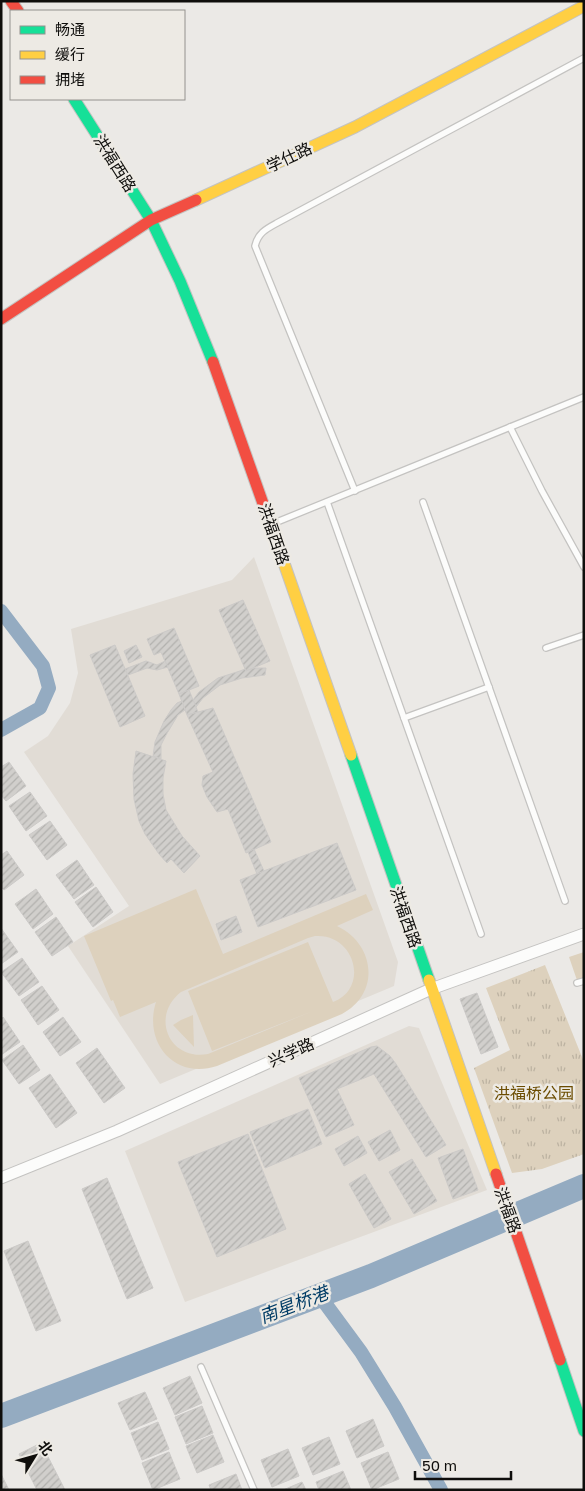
<svg xmlns="http://www.w3.org/2000/svg" width="585" height="1491" viewBox="0 0 585 1491" font-family="'Golos Text','Noto Sans SC',sans-serif">
<style>
.built{fill:#e1dcd5}
.green{fill:#ddd1bd;fill-rule:evenodd}
.park{fill:url(#park-tufts)}
.lines{fill:none;stroke-linecap:round;stroke-linejoin:round}
.canal{stroke:#94abc1;stroke-width:14}
.river{stroke:#94abc1;stroke-width:24}
.building{fill:url(#building-hatch);stroke:#cccac8}
.lane-casing{stroke:#c4c3c1;stroke-width:8}
.street-casing{stroke:#c4c3c1;stroke-width:13}
.fast-casing{stroke:#c4c3c1;stroke-width:13}
.slow-casing{stroke:#c4c3c1;stroke-width:13}
.jam-casing{stroke:#c4c3c1;stroke-width:13}
.lane{stroke:#fcfcfb;stroke-width:5.5}
.street{stroke:#fcfcfb;stroke-width:11}
.fast{stroke:#16e098;stroke-width:11}
.slow{stroke:#ffcf43;stroke-width:11}
.jam{stroke:#f24e42;stroke-width:11}
.labels{text-anchor:middle;stroke-width:5;stroke-linejoin:round;paint-order:stroke}
.street-label{font-size:16px;fill:#0f0e0c;stroke:#edeae4}
.park-label{font-size:16px;fill:#6b4c00;stroke:#edeae4}
.water-label{font-size:18px;font-style:italic;fill:#003c66;stroke:#edeae4}
</style>
<defs>
<pattern id="park-tufts" width="24" height="20" patternUnits="userSpaceOnUse" patternTransform="scale(1.25)"><rect width="24" height="20" fill="#ddd1bd"/><path d="M3 7l-1-3M5 7V3M7 7l1-3M15 17l-1-3M17 17v-4M19 17l1-3" fill="none" stroke="#bcb2a1"/></pattern>
<pattern id="building-hatch" width="6" height="6" patternUnits="userSpaceOnUse" patternTransform="scale(1.25)"><rect width="6" height="6" fill="#d1cfcc"/><path d="M-1 1l2-2M0 6l6-6M5 7l2-2" fill="none" stroke="#b2b1ae"/></pattern>
</defs>
<rect width="100%" height="100%" fill="#ebe9e6"/>
<g class="built">
<polygon points="254,557 398,962 394,986 160,1084 68,946 129,906 24,752 48,736 70,703 78,673 71,629 232,580"/>
<polygon points="409,1026 419,1028 487,1190 185,1302 125,1151"/>
</g>
<g class="green">
<path d="M196 889 223 954 366 894 373 910 337 926C375 944 381 993 342 1014L217 1066C175 1080 143 1043 156 1002L120 1017 113 1000 111 1001 84 936ZM315 936C355 933 370 988 333 1002L308 942 188 991 212 1051 313 1011 208 1054C169 1061 150 1016 181 992L308 938Z"/>
<polygon points="584,952 584,984 579,986 569,957"/>
<polygon points="193,1015 193,1016 194,1047 173,1025 181,1020"/>
</g>
<polygon class="park" points="545,965 584,1062 584,1154 542,1169 512,1173 474,1068 510,1050 486,988"/>
<g class="lines">
<g class="canal">
<polyline points="1,611 43,666 49,688 40,708 1,730"/>
<polyline points="319,1295 361,1352 395,1407 441,1490"/>
</g>
<polyline class="river" points="1,1416 371,1276 584,1186"/>
</g>
<g class="building">
<polygon points="243,600 270,661 246,671 219,610"/>
<polygon points="174,628 199,686 179,694 161,652 154,655 147,639"/>
<polygon points="115,645 145,716 120,727 90,655"/>
<polygon points="136,645 142,657 129,663 124,651"/>
<polygon points="146,661 157,665 165,661 168,667 157,670 147,668 128,675 125,669"/>
<polygon points="254,668 266,668 265,675 242,678 220,685 203,698 196,707 193,700 199,692 218,678 240,671 245,669 246,671"/>
<polygon points="189,690 198,712 187,715 179,694"/>
<polygon points="182,701 185,710 178,715 166,735 161,745 161,759 153,756 155,742 164,721 171,710 177,703"/>
<polygon points="213,708 271,842 246,853 228,809 217,812 207,797 202,785 203,776 213,772 187,715"/>
<polygon points="136,751 166,761 163,778 163,794 166,810 182,836 200,856 184,873 171,859 167,863 159,854 145,834 139,821 134,799 133,774"/>
<polygon points="9,762 26,786 6,801 1,795 1,767"/>
<polygon points="30,792 47,816 26,831 9,806"/>
<polygon points="50,821 67,845 47,860 29,835"/>
<polygon points="337,843 356,890 258,927 240,880"/>
<polygon points="254,849 264,871 257,874 248,852"/>
<polygon points="7,851 24,875 4,890 1,887 1,855"/>
<polygon points="77,860 94,885 74,899 56,875"/>
<polygon points="96,887 113,912 93,927 75,902"/>
<polygon points="36,889 53,914 33,929 15,904"/>
<polygon points="236,916 242,932 221,940 216,924"/>
<polygon points="56,917 73,942 52,956 35,932"/>
<polygon points="1,928 18,952 1,964"/>
<polygon points="22,958 39,982 19,996 1,972"/>
<polygon points="42,986 59,1010 38,1025 21,1000"/>
<polygon points="477,993 498,1047 481,1054 460,999"/>
<polygon points="3,1017 20,1042 1,1055 1,1019"/>
<polygon points="63,1017 81,1042 60,1056 43,1032"/>
<polygon points="23,1045 40,1070 19,1084 2,1060"/>
<polygon points="377,1046 390,1056 396,1064 446,1145 426,1157 374,1074 337,1089 354,1125 326,1137 299,1078 371,1047"/>
<polygon points="97,1048 125,1088 104,1103 76,1063"/>
<polygon points="50,1074 77,1113 56,1128 29,1088"/>
<polygon points="308,1109 322,1144 265,1168 250,1132"/>
<polygon points="390,1130 400,1150 379,1161 368,1142"/>
<polygon points="248,1134 286,1229 217,1257 178,1162"/>
<polygon points="358,1136 367,1153 344,1166 335,1149"/>
<polygon points="463,1149 478,1190 453,1199 438,1158"/>
<polygon points="412,1159 437,1201 414,1214 389,1172"/>
<polygon points="365,1174 391,1219 374,1228 349,1184"/>
<polygon points="107,1178 153,1288 127,1299 82,1189"/>
<polygon points="28,1241 61,1321 36,1331 4,1251"/>
<polygon points="190,1376 202,1403 175,1415 163,1388"/>
<polygon points="145,1392 157,1419 130,1430 118,1403"/>
<polygon points="202,1406 213,1433 186,1444 175,1417"/>
<polygon points="373,1419 384,1446 357,1458 346,1431"/>
<polygon points="158,1422 169,1449 142,1460 131,1433"/>
<polygon points="213,1435 224,1462 197,1473 186,1446"/>
<polygon points="329,1437 340,1464 313,1475 302,1448"/>
<polygon points="41,1443 65,1490 37,1490 19,1454"/>
<polygon points="288,1449 299,1476 272,1487 261,1460"/>
<polygon points="169,1452 180,1479 153,1490 142,1463"/>
<polygon points="388,1452 399,1479 372,1490 361,1463"/>
<polygon points="343,1471 351,1490 319,1490 316,1482"/>
<polygon points="1,1474 9,1490 1,1490"/>
<polygon points="236,1474 242,1490 211,1490 209,1485"/>
<polygon points="302,1482 306,1490 283,1490"/>
</g>
<g class="lines">
<g class="lane-casing">
<g id="lane">
<polyline points="510,427 542,491 584,567"/>
<path d="M355 491 255 246C258 233 266 229 277 223L584 58"/>
<polyline points="327,502 481,934"/>
<polyline points="423,502 565,901"/>
<polyline points="272,524 584,397"/>
<polyline points="546,648 584,635"/>
<polyline points="404,718 489,687"/>
<polyline points="577,983 584,981"/>
<polyline points="201,1367 254,1490"/>
</g>
</g>
<g class="street-casing">
<polyline id="street" points="1,1178 117,1131 431,989 584,934"/>
</g>
<g class="fast-casing">
<g id="fast">
<polyline points="74,99 151,220 180,281 213,362"/>
<polyline points="351,755 429,980"/>
<polyline points="560,1360 584,1431"/>
</g>
</g>
<g class="slow-casing">
<g id="slow">
<polyline points="196,200 355,127 584,6"/>
<polyline points="278,546 351,755"/>
<polyline points="429,980 496,1174"/>
</g>
</g>
<g class="jam-casing">
<g id="jam">
<polyline points="11,1 18,11"/>
<polyline points="1,319 151,220 196,200"/>
<polyline points="213,362 278,546"/>
<polyline points="496,1174 560,1360"/>
</g>
</g>
<use href="#lane" class="lane"/>
<use href="#street" class="street"/>
<use href="#fast" class="fast"/>
<use href="#slow" class="slow"/>
<use href="#jam" class="jam"/>
</g>
<g class="labels">
<g class="street-label">
<text transform="translate(289 157) rotate(-25)" y="6">学仕路</text>
<text transform="translate(115 163) rotate(58)" y="6">洪福西路</text>
<text transform="translate(274 534) rotate(71)" y="6">洪福西路</text>
<text transform="translate(406 917) rotate(71)" y="6">洪福西路</text>
<text transform="translate(291 1052) rotate(-24)" y="6">兴学路</text>
<text transform="translate(508 1210) rotate(70)" y="6">洪福路</text>
</g>
<g class="park-label">
<text x="534" y="1099">洪福桥公园</text>
</g>
<g class="water-label">
<text transform="translate(294 1305) rotate(-21)" y="6">南星桥港</text>
</g>
</g>
<rect width="585" height="1491" fill="none" stroke="#0f0e0c" stroke-width="5"/>
<rect x="10" y="10" width="175" height="90" fill="#edeae4" stroke="#94928e"/>
<rect x="20" y="26" width="25" height="8" fill="#16e098" stroke="#94928e"/>
<text x="55" y="35" font-size="15" fill="#0f0e0c">畅通</text>
<rect x="20" y="51" width="25" height="8" fill="#ffcf43" stroke="#94928e"/>
<text x="55" y="60" font-size="15" fill="#0f0e0c">缓行</text>
<rect x="20" y="76" width="25" height="8" fill="#f24e42" stroke="#94928e"/>
<text x="55" y="85" font-size="15" fill="#0f0e0c">拥堵</text>
<g transform="translate(35 1456) rotate(53)" stroke="#edeae4" stroke-width="4" paint-order="stroke">
<path d="M0-4L9 19L0 12L-9 19Z" fill="#0f0e0c"/>
<text y="-8" font-size="14" font-weight="bold" text-anchor="middle" fill="#0f0e0c">北</text>
</g>
<path d="M415 1471v8h96v-8" fill="none" stroke="#0f0e0c" stroke-width="2.5"/>
<text x="422" y="1471" font-size="15" fill="#0f0e0c" stroke="#edeae4" stroke-width="4" paint-order="stroke">50 m</text>
</svg>
